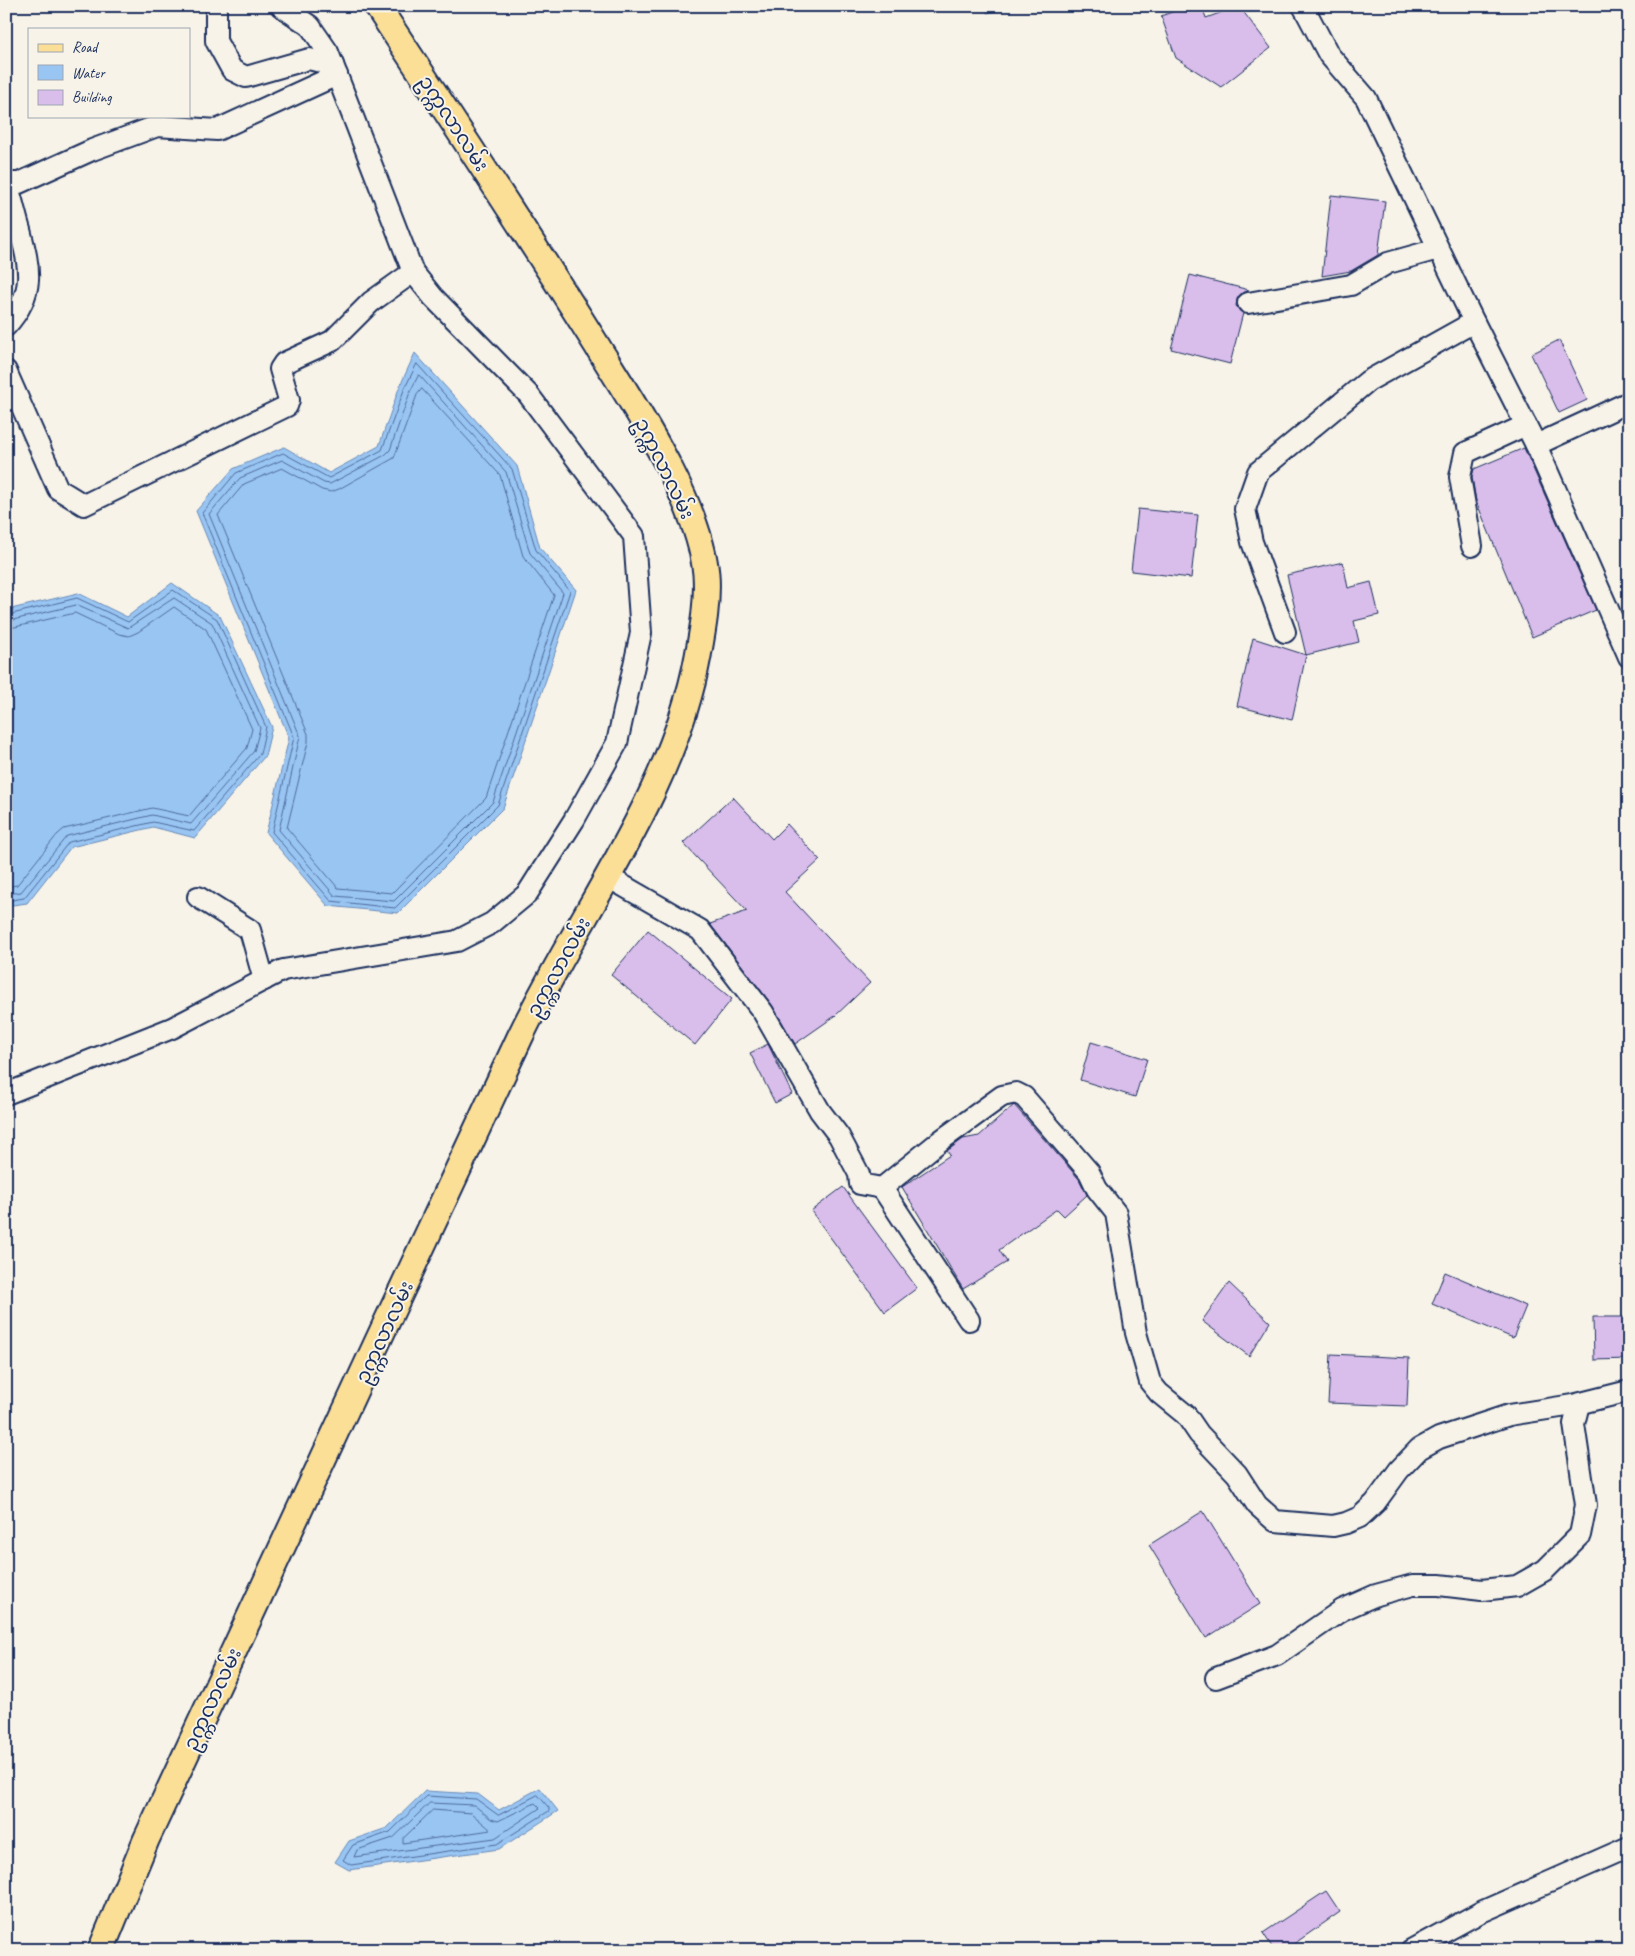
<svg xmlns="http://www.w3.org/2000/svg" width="1635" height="1956" viewBox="0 0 1635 1956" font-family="Caveat,'Noto Sans Myanmar',sans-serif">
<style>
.water{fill:#99c5f3;stroke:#6789b7}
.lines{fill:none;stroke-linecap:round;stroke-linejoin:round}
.shore{stroke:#4d6b9a;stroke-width:1}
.building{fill:#d9bdeb;stroke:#1b2f5e}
.minor-casing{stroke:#1b2f5e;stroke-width:24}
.major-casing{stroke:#1b2f5e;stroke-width:29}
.minor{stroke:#f7f3e8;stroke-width:20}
.major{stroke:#fbdf96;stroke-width:25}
.labels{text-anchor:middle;stroke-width:4;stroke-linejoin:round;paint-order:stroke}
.street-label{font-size:20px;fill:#1b2f5e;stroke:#f7f3e8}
</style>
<rect width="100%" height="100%" fill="#f7f3e8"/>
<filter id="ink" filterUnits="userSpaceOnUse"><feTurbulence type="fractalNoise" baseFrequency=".02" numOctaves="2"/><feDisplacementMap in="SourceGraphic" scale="10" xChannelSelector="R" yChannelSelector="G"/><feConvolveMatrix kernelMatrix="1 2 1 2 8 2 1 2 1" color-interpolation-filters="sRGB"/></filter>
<g filter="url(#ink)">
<g class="water">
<polygon points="986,6 1021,6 987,13"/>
<polygon points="415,353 517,466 540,548 576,590 503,808 398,913 328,906 266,833 289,738 196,511 233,469 284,447 329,473 379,446 399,388"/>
<polygon points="172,583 220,616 272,727 265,756 195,838 153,827 71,847 27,903 6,906 6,607 11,609 78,593 127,617"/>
<polygon points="540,1788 558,1811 499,1849 349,1870 335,1862 349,1841 387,1828 425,1791 478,1794 499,1810"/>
</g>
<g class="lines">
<g class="shore">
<polygon points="417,364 512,469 536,550 570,591 498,805 395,908 331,901 272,832 294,737 202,513 236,473 283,453 329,478 382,450 404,390"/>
<polygon points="419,375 506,472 530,553 563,593 493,802 394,901 335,896 279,830 300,736 209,514 240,478 282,460 324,483 330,484 385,455 390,450 410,392"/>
<polygon points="422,389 500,475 523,556 554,595 486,798 392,893 338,888 287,828 308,742 308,734 218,515 244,484 282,468 322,490 331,492 339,489 394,458 417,395"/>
<polyline points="6,612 12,614 77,598 128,622 173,590 217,619 266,727 260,754 194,831 153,822 69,842 24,898 6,901"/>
<polyline points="6,619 13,620 76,605 128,628 174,598 212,623 260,728 254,751 191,824 152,815 67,836 21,892 6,894"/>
<polyline points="6,627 15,627 75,613 119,634 129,636 138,632 174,607 206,629 252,729 247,748 189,816 152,808 64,829 57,835 17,885 6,887"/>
<polygon points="538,1795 549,1808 549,1811 497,1844 351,1865 343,1860 353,1845 390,1832 427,1796 476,1799 498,1815"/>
<polygon points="430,1803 474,1805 491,1819 498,1821 535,1803 540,1808 495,1838 354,1857 357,1850 393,1838"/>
<polygon points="433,1810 471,1813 491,1830 403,1843 403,1839"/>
</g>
</g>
<g class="building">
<polygon points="1188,6 1202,6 1206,18 1239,6 1271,48 1221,87 1176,58 1161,16"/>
<polygon points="1331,195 1385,201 1378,255 1351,271 1322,276"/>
<polygon points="1190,275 1249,290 1241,294 1237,299 1236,306 1243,313 1230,364 1171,349"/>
<polygon points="1559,340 1587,400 1559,413 1531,354"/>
<polygon points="1524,448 1596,610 1532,637 1476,501 1472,477 1474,469"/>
<polygon points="1138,509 1198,515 1191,578 1131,571"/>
<polygon points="1343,562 1348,588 1371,582 1379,615 1354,621 1359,642 1306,655 1287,575"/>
<polygon points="1253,638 1306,655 1292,720 1237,706"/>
<polygon points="733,797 772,839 787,824 820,860 785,892 870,983 835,1016 795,1044 772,1005 710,924 747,911 683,843"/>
<polygon points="648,930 732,999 695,1045 611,975"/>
<polygon points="1091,1042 1147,1059 1135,1097 1080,1080"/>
<polygon points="768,1044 792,1094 775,1103 750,1053"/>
<polygon points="1014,1105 1079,1179 1087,1195 1064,1216 1057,1209 999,1250 1007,1262 963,1289 902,1187 950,1155 947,1151 963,1139 979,1136"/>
<polygon points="843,1187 917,1288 885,1312 811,1211"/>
<polygon points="1445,1272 1526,1306 1513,1338 1432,1304"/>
<polygon points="1229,1283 1270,1322 1249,1356 1202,1321"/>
<polygon points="1593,1317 1629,1317 1629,1359 1594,1360"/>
<polygon points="1331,1354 1409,1358 1407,1406 1328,1403"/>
<polygon points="1203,1511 1260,1604 1206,1638 1149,1545"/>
<polygon points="1326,1891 1340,1912 1285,1950 1274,1950 1263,1933"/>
</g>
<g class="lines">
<g class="minor-casing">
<g id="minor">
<polyline points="216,6 216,41 232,70 246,77 309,59 333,65"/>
<polyline points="1303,6 1329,55 1366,98 1474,322 1536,445 1629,657"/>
<path d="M6 181C12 197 15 214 20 230 30 269 36 293 6 326"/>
<polyline points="7,183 19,183 92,150 157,126 217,130 337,75"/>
<polyline points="1248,303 1351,285 1388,263 1438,249"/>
<polyline points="6,371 58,489 84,505 287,406 289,400 280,369 284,363 332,341 371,302 413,272"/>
<polyline points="1536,445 1629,402"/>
<polyline points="1472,546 1460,477 1465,453 1526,425"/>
<polyline points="1285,632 1252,542 1245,509 1258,472 1368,381 1474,322"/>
<polyline points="608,877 700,930 763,1012 820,1111 839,1136 859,1174 860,1184 882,1188 940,1141 1002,1096 1016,1093 1024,1097 1089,1172 1097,1189 1116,1213 1136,1333 1150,1382 1159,1393 1186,1415 1199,1434 1237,1474 1257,1505 1275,1521 1333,1526 1346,1523 1360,1517 1375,1503 1399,1470 1419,1449 1439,1438 1509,1415 1573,1405 1629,1391"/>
<polyline points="198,897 250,930 264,980"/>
<polyline points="6,1094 172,1028 283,970 457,941 492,923 527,894 574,820 617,743 641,633 634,536 528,394 433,297 413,272 328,52 310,26 281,6"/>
<polyline points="882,1188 969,1320"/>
<polyline points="1216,1678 1277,1655 1342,1610 1376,1595 1413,1585 1439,1585 1482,1590 1517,1586 1545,1570 1580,1535 1586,1505 1574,1424 1579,1404"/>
<polyline points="1411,1950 1481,1912 1629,1847"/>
</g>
</g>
<g class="major-casing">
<path id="major" d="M101 1950 146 1840C271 1573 394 1304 520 1037 580 911 672 796 698 656 703 629 708 601 706 574 699 501 634 406 596 344 525 230 451 118 377 6"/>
</g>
<use href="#minor" class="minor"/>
<use href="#major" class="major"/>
</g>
</g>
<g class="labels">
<g class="street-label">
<text transform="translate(454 123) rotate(57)" y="7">ဥက္ကလာလမ်း</text>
<text transform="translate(665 468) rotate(64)" y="7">ဥက္ကလာလမ်း</text>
<text transform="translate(558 967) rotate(-61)" y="7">ဥက္ကလာလမ်း</text>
<text transform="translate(384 1332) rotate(-65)" y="7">ဥက္ကလာလမ်း</text>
<text transform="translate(212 1699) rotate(-65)" y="7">ဥက္ကလာလမ်း</text>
</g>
</g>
<rect width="1635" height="1956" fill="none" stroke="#f7f3e8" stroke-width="25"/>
<rect x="12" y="12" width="1610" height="1931" fill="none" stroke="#1b2f5e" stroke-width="2" filter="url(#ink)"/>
<rect x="28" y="28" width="162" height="90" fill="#f7f3e8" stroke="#9fa5b1"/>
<rect x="38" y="44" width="25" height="8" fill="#fbdf96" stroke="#9fa5b1"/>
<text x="72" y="52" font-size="15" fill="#1b2f5e">Road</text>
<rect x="38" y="65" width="25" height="15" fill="#99c5f3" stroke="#9fa5b1"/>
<text x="72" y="78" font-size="15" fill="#1b2f5e">Water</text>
<rect x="38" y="90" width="25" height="15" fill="#d9bdeb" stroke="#9fa5b1"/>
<text x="72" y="102" font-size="15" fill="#1b2f5e">Building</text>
</svg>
